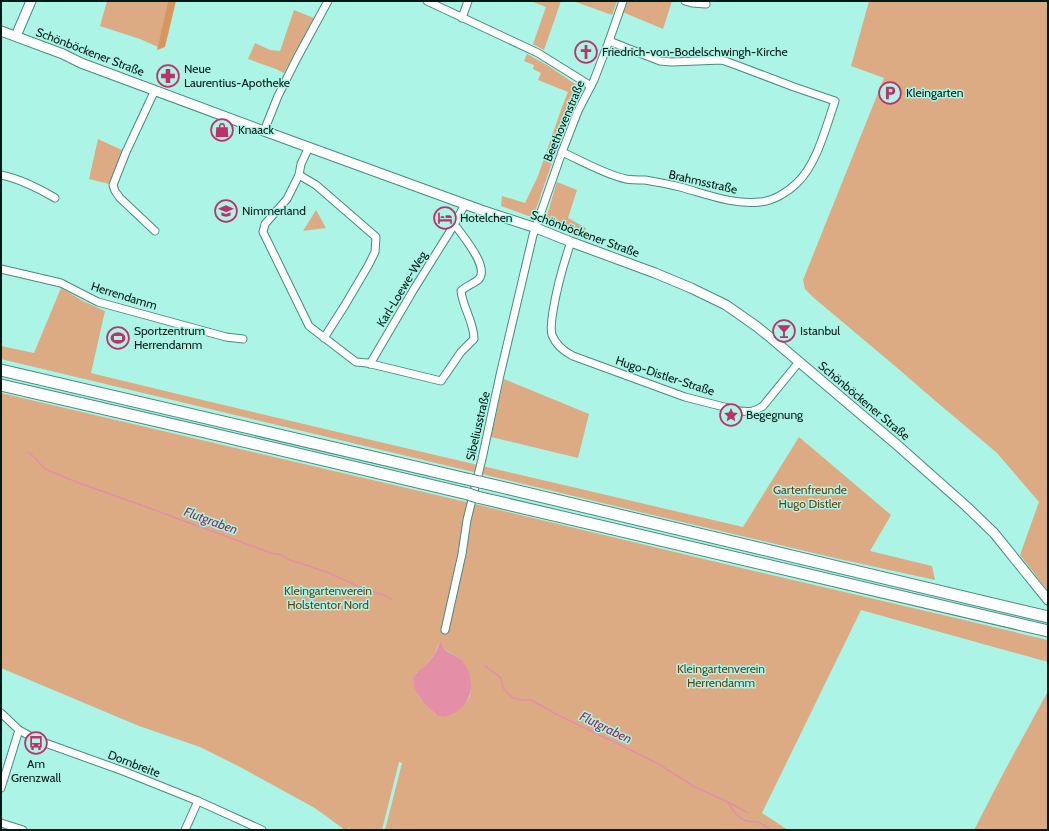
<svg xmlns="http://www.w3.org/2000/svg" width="1049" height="831" viewBox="0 0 1049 831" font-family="Cabin,sans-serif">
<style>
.green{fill:#dcab83;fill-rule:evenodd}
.forest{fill:#d8965d}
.water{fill:#e48ea8}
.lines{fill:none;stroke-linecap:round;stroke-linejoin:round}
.stream{stroke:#e48ea8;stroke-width:1.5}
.minor-casing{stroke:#468c80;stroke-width:9}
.major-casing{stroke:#468c80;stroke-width:11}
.highway-casing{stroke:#468c80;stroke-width:13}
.minor{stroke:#fff;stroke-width:7}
.major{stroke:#fff;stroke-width:9}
.highway{stroke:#fff;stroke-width:11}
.highway-bridge-casing{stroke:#468c80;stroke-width:13;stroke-linecap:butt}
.highway-bridge{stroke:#fff;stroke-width:11}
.labels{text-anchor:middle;stroke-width:3;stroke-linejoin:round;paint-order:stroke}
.street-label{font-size:12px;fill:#001a15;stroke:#acf4e5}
.poi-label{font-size:12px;fill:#001a15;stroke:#acf4e5;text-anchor:start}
.park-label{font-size:12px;fill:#693d12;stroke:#acf4e5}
.water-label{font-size:13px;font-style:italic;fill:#8f2b53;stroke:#acf4e5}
</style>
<rect width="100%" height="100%" fill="#acf4e5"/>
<g class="green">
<polygon points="107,1 168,1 158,47 140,39 100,26"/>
<polygon points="531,1 561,1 544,50 533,44 546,7"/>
<polygon points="573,1 617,1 612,15"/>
<polygon points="623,1 672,1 663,29 620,11"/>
<polygon points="869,1 1048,1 1048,591 1020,555 1039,502 997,453 932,398 895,366 814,298 805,289 803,280 884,78 851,66"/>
<polygon points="294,10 314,18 284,73 276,69 248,59 255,43 270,50 280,51"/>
<polygon points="527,54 547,65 578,86 580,89 580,93 557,148 534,215 531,217 501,206 502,196 525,203 538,176 562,107 568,92 538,80 541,73 533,69 534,65 524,61"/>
<polygon points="98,139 124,151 109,184 89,179"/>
<polygon points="557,182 577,190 568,218 586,228 583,237 563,230 548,223 546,218"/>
<polygon points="316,210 326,228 302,231 303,231"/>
<path d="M61 288 83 301 105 311 91 373C308 426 526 476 743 527L799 437 891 515 870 551 932 566 935 580 839 559 661 517 1 359V346L34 353Z"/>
<polygon points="504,379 589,414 578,458 491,437"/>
<path d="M1 393 458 500 729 565 943 615 1048 640V662L861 610 762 813 788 830H385L402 763 399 762 382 830H354L348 828 347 830H345L326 816 313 807 240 767 200 747 139 726 1 668ZM441 642 444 649 459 658 465 665 471 680V686L470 696 467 701 459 709 449 715 445 716 435 714 419 697 413 683 416 673 426 666 431 659 433 656 435 654 438 645Z"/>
<polygon points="1048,691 1048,830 974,830 1004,772"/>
</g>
<polygon class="forest" points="168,1 176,1 165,47 157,50"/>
<path class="water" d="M441 641 444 649C451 655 458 655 464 663 478 683 471 709 447 716 444 717 441 716 438 716 428 708 407 688 415 675 418 670 425 667 429 662 431 659 434 655 436 652 438 648 438 645 441 641Z"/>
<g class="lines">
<g class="stream">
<polyline points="28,452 35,458 45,469 79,483 141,505 271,553 282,555 289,560 300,563 329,573 351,583 359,587 386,596 392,600"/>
<polyline points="485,666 501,678 502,684 504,689 513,698 522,700 531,700 556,714 655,762 695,787 728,802 748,813"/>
<polyline points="728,803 736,814 742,819 746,821 759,822 771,830"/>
</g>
<g class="minor-casing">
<g id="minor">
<polyline points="427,1 538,53 591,86"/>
<polyline points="685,1 692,3 706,4"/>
<polyline points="462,18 468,1"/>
<polyline points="155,90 126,152 113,185 115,191 120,198 155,231"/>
<polyline points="264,131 278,96 297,58 328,1"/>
<path d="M309 147 301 164 299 175 287 199 265 224 263 232 309 326 356 362 367 363 396 370 441 381 461 352 474 339C474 322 463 308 461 291 466 286 475 283 479 279 489 267 465 239 458 229L454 225"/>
<path d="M562 152C582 161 606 175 626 179 632 180 639 180 645 180 656 182 669 184 680 187 706 194 733 205 760 202 773 201 788 192 797 183 817 164 826 127 835 101L794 87 736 65 722 60 672 62 660 61 609 41"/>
<path d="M1 175C21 179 38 188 55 198"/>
<polyline points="299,175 316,185 376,237 375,252 368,266 345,305 324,338"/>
<path d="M571 242C563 265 557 287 553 311 552 318 550 328 552 335 556 345 565 352 573 356L685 397 740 411C750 412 754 412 763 406L799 362"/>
<polyline points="1,269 61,283 98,302 226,337 243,339"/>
<polyline points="370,364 414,289 454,225 465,204"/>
<polyline points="445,630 462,554 467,520 482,459 500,375 533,235 562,152 578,111 594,80 609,41 623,1"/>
<polyline points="1,713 19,730 37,740 123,771 198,801 262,830"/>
<polyline points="1,788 19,730"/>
<polyline points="1,823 23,830"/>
<polyline points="185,830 198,801"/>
</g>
</g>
<g class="major-casing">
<g id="major">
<polyline points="1,31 63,54 81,63 264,131 481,210 536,228 571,242 655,273 691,288 726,305 756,326 771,338 896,444 966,506 994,533 1048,600"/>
<polyline points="16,36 31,1"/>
</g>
</g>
<g class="highway-casing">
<g id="highway">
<polyline points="1,370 471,480"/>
<polyline points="1,385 209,433 468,494"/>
<polyline points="480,482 1048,617"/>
<polyline points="477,497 1048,631"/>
</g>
</g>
<use href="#minor" class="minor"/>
<use href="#major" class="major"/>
<use href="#highway" class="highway"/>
<g class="highway-bridge-casing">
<g id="highway-bridge">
<polyline points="471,480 480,482"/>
<polyline points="468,494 477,497"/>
</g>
</g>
<use href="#highway-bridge" class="highway-bridge"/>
</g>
<defs>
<g id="church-ring" transform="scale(1.15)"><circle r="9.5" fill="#acf4e5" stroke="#bc326b" stroke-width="1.5"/><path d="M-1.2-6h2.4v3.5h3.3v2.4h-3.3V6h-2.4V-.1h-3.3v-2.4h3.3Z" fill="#bc326b"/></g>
<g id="pharmacy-ring" transform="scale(1.15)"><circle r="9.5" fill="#acf4e5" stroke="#bc326b" stroke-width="1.5"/><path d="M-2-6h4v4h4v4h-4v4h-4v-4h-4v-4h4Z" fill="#bc326b"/></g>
<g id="parking-ring" transform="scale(1.15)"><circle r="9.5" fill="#acf4e5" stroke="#bc326b" stroke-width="1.5"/><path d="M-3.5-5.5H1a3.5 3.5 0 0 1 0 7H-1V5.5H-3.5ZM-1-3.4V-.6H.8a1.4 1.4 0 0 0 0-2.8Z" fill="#bc326b"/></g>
<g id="shop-ring" transform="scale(1.15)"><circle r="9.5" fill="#acf4e5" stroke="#bc326b" stroke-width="1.5"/><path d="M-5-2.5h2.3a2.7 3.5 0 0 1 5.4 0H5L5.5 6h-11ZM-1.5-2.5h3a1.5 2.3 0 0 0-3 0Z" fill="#bc326b"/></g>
<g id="school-ring" transform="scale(1.15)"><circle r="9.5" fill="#acf4e5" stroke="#bc326b" stroke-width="1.5"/><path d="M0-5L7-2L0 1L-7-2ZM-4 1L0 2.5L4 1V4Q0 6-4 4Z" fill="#bc326b"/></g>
<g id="hotel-ring" transform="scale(1.15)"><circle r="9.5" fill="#acf4e5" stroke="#bc326b" stroke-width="1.5"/><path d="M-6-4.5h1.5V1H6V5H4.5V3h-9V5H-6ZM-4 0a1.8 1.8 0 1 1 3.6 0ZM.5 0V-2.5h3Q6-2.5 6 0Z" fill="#bc326b"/></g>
<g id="bar-ring" transform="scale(1.15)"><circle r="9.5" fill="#acf4e5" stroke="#bc326b" stroke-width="1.5"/><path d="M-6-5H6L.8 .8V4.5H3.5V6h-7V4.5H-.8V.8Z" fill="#bc326b"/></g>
<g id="stadium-ring" transform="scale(1.15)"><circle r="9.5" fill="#acf4e5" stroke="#bc326b" stroke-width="1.5"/><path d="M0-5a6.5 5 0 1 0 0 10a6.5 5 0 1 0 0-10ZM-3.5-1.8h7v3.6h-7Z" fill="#bc326b"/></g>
<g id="sight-ring" transform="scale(1.15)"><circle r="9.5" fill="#acf4e5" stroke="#bc326b" stroke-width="1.5"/><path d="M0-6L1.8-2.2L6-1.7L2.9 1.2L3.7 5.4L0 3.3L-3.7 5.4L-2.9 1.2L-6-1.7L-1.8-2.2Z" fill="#bc326b"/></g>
<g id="bus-ring" transform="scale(1.15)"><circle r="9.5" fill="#acf4e5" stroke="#bc326b" stroke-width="1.5"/><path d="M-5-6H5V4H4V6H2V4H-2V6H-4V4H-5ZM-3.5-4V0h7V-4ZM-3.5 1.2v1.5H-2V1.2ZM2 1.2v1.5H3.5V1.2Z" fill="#bc326b"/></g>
</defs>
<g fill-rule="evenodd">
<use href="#church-ring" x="586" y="52"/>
<use href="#pharmacy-ring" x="168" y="76"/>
<use href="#parking-ring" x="890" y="93"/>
<use href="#shop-ring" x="222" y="130"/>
<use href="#school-ring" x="226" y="211"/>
<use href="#hotel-ring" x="445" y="218"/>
<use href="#bar-ring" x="784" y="331"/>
<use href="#stadium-ring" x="118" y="338"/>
<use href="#sight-ring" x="731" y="415"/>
<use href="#bus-ring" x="36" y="743"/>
</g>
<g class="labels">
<g class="street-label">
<text transform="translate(90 52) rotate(21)" y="4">Schönböckener Straße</text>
<text transform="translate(564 121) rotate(-67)" y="4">Beethovenstraße</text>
<text transform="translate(703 182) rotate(13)" y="4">Brahmsstraße</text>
<text transform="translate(585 234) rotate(20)" y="4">Schönböckener Straße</text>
<text transform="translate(402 289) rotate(-59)" y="4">Karl-Loewe-Weg</text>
<text transform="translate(124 296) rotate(17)" y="4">Herrendamm</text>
<text transform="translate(665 376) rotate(18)" y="4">Hugo-Distler-Straße</text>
<text transform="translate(864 401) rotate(40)" y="4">Schönböckener Straße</text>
<text transform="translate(478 426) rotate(-77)" y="4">Sibeliusstraße</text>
<text transform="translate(134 764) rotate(21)" y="4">Dornbreite</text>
</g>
<g class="poi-label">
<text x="602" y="56">Friedrich-von-Bodelschwingh-Kirche</text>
<text x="184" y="73">Neue<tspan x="184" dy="14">Laurentius-Apotheke</tspan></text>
<text x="906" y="97">Kleingarten</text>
<text x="238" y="134">Knaack</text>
<text x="242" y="215">Nimmerland</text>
<text x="460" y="222">Hotelchen</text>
<text x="134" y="335">Sportzentrum<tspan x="134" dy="14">Herrendamm</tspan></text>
<text x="800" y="335">Istanbul</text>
<text x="746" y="419">Begegnung</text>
<text x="36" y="768" text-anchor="middle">Am<tspan x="36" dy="14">Grenzwall</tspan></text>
</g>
<g class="park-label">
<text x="810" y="494">Gartenfreunde<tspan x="810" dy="14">Hugo Distler</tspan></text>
<text x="328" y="595">Kleingartenverein<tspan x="328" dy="14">Holstentor Nord</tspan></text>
<text x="721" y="673">Kleingartenverein<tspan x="721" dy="14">Herrendamm</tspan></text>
</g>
<g class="water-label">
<text transform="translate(211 520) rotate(20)" y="5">Flutgraben</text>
<text transform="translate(606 727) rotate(26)" y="5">Flutgraben</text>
</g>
</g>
<rect width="1049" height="831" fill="none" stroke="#001a15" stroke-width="4"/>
</svg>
